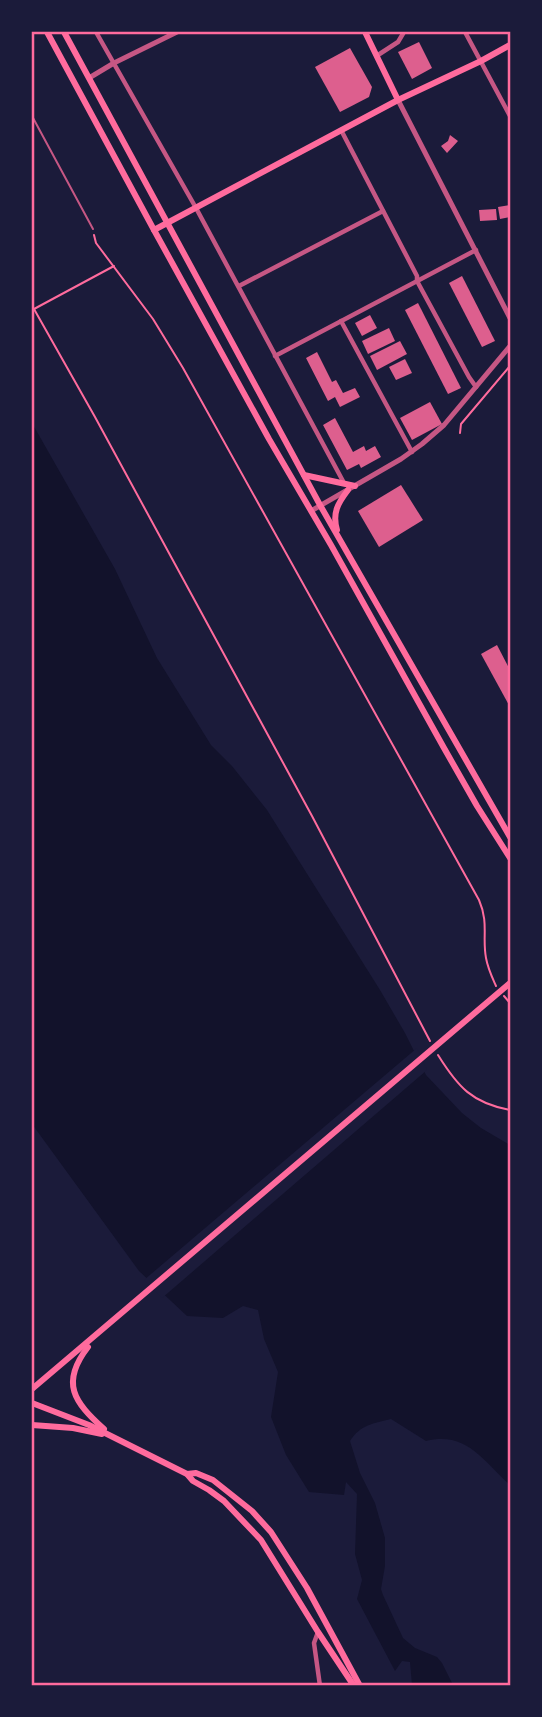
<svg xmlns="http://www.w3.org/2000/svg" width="542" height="1717" viewBox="0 0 542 1717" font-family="Karla,sans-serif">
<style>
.water{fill:#12122b}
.pier{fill:#1b1b3a}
.building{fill:#dd5f8e}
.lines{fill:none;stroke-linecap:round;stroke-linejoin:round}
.path{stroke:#ff6b9d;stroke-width:2}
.service{stroke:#c65784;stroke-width:2}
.minor{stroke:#c65784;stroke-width:4.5}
.tertiary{stroke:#c65784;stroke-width:5}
.secondary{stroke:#ff6b9d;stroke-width:6}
.primary{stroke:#ff6b9d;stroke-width:6}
.neatline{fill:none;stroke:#ff6b9d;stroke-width:2.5}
</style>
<rect width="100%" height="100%" fill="#1b1b3a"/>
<path class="water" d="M32 423 115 569 157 658 211 745 232 766 267 810 380 990 405 1033 426 1075 462 1113 481 1128 510 1145V1485C483 1461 467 1431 426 1441L391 1419C374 1423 360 1425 350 1441L360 1473 375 1503 385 1538V1566L381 1589 383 1595 403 1638 415 1648 437 1657 442 1663 453 1685H412L410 1662 402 1661 395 1671 357 1599 362 1580 355 1554 357 1494 346 1482 344 1495 309 1492 286 1455 271 1417 278 1372 264 1339 258 1310 243 1306 223 1318 187 1316 139 1271 32 1124Z"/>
<polygon class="pier" points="417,1048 427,1070 162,1298 144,1280"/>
<g class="building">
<polygon points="419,42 432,68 412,79 398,52"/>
<polygon points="350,48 372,87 369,97 340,112 315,67"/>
<polygon points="450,135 458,141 447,153 441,146 448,141"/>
<polygon points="510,205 510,217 500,219 498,207"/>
<polygon points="496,209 497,220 480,221 479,210"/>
<polygon points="462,276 495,341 482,347 449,283"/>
<polygon points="418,303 461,388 448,394 405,310"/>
<polygon points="370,315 377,328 362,336 355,323"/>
<polygon points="389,328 395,341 368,354 362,341"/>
<polygon points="400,341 407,354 377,370 370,356"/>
<polygon points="317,352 332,382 336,380 343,393 355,388 360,397 340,407 335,397 328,401 306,358"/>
<polygon points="405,359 412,373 396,380 389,367"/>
<polygon points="430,402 442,424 412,440 400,418"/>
<polygon points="335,418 353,452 364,446 366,451 375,446 381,457 361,468 359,464 347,470 323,425"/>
<polygon points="401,485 423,520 379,547 358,511"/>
<polygon points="497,645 510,670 510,707 481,654"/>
</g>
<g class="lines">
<g class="path">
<path d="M94 235 96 243 153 319 183 368 479 900C489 923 482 937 486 958 488 969 492 977 496 986"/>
<polyline points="114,266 34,309 95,417 312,816 430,1041"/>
<polyline points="460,433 461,424 510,366"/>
<polyline points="504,996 510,1003"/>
<path d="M438 1055C458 1087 472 1103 510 1110"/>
</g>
<polyline class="service" points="32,116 93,229"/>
<g class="minor">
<polyline points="96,32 196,208 344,483"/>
<polyline points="465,32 510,116"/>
<polyline points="378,55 398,42 404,32"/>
<polyline points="341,130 417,276 417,281 469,377 476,387"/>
<polyline points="239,286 383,211"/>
<polyline points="341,321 412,452"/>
<polyline points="275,356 476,250"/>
<polyline points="318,1632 314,1643 320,1686"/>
</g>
<g class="tertiary">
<polyline points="89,78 114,63 177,32"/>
<polyline points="398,100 510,318"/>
<polyline points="311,511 401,459 422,444 444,425 510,346"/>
</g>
<g class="secondary">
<polyline points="365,32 398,100"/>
<polyline points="154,230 398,100 481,61 510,45"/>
<path d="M88 1347C60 1383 74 1402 104 1429"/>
<polyline points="32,1389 510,983"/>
<polyline points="32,1403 89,1425 187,1474 193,1481 209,1490 224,1501 261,1540 318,1632 354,1686"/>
<polyline points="32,1425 73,1428 102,1434"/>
<polyline points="187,1474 196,1473 213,1480 252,1511 271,1532 307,1588 360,1686"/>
</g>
<g class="primary">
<polyline points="47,32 154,230 269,439 331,545 444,748 477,806 510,858"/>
<polyline points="64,32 320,505 510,837"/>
<polyline points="304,475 355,486"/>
<path d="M337 530C332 513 338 503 348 490"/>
</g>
</g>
<rect width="542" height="1717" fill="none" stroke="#1b1b3a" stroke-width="66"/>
<rect x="33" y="33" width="476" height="1651" class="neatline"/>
</svg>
